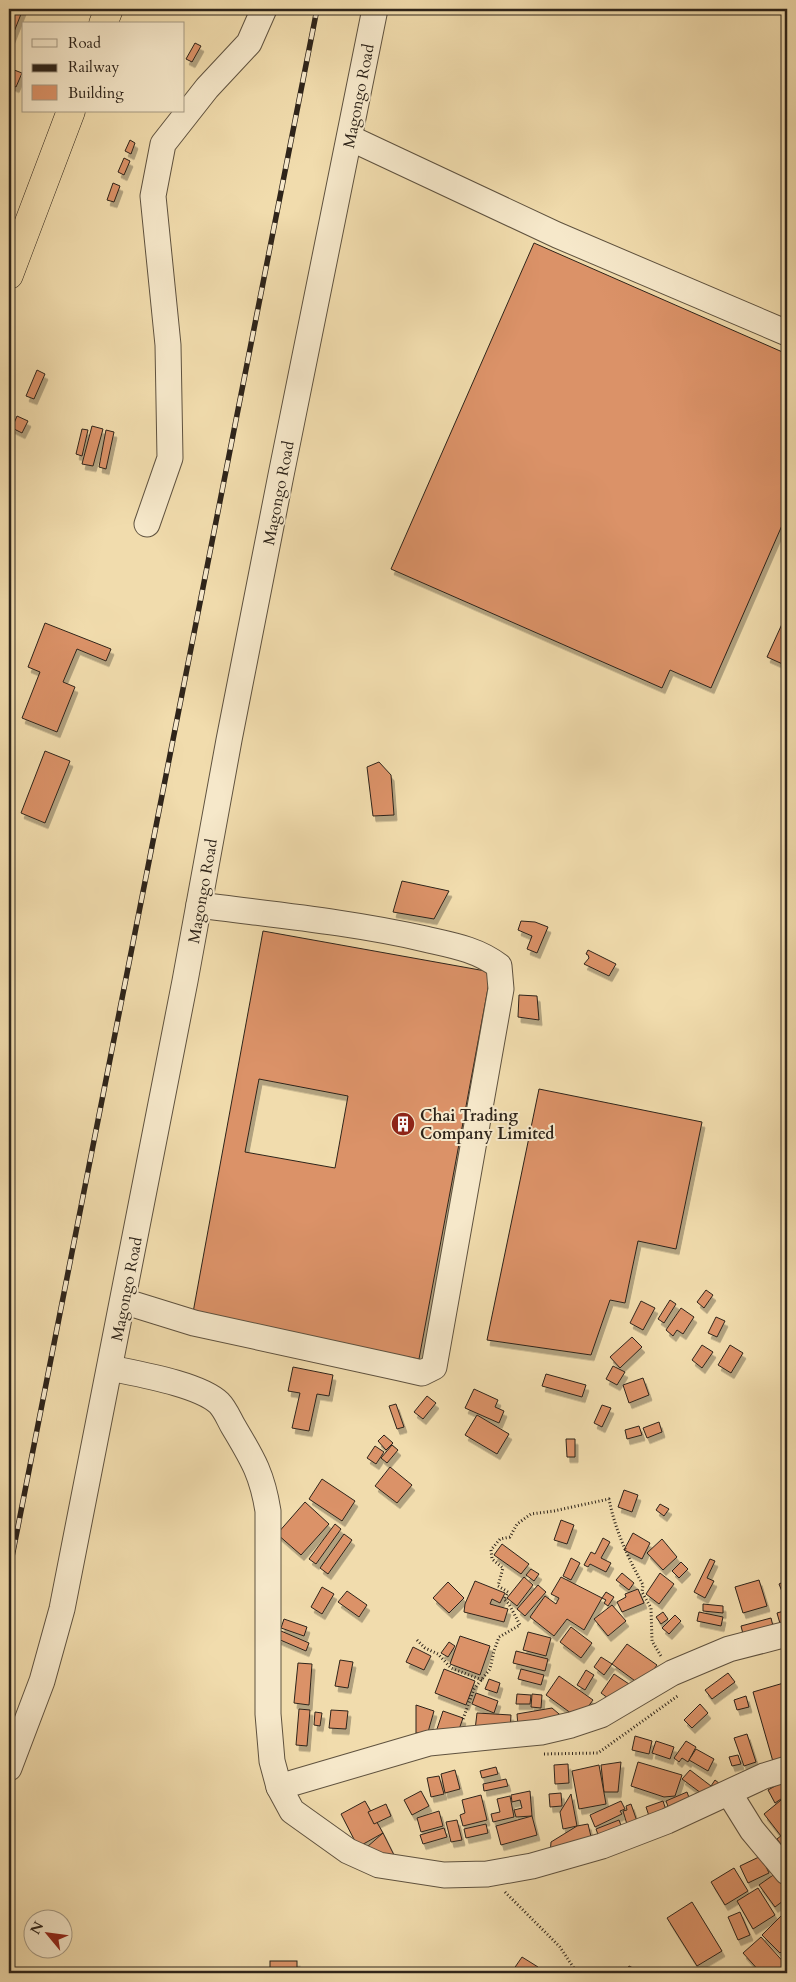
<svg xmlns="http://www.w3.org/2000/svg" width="796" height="1982" viewBox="0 0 796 1982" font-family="Cardo,serif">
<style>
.building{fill:#db9267;stroke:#2e241a;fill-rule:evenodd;filter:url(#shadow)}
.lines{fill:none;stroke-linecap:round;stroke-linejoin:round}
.minor-casing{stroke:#5f523f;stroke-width:27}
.highway-casing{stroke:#2e241a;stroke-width:29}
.path{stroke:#2e241a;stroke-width:3;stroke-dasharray:1 2.5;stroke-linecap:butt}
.minor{stroke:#f6e8ca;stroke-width:25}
.highway{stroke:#f1dcad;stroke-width:28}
.rail-casing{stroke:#2e241a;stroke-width:5.5}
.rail{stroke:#f6e8ca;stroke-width:4;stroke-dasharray:11;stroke-linecap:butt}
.labels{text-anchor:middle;stroke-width:4;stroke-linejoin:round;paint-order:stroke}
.street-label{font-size:16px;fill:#2e241a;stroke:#f6e8ca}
.poi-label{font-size:16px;font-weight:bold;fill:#2e241a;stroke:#f6e8ca;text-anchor:start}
</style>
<defs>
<filter id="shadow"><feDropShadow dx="3" dy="5.5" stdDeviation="0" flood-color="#0004"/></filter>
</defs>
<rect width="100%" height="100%" fill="#f1dcad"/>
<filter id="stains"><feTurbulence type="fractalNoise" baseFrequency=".004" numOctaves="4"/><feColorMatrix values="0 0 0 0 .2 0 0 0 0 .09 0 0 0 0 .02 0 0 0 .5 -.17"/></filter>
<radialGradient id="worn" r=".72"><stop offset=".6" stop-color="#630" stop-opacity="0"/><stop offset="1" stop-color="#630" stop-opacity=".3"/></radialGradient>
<g class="building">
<polygon points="9,9 23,9 10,42 9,42"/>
<polygon points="195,43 201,46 192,62 186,59"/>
<polygon points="9,68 22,73 16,87 9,84"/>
<polygon points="130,140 135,143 131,154 125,151"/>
<polygon points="124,158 130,161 124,175 118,172"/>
<polygon points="113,183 120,186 114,202 107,200"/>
<polygon points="534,243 787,354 787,514 711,688 670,670 662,688 391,569"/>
<polygon points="37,370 45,374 34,399 26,396"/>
<polygon points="17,416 28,421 22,433 12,428"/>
<polygon points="92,426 103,429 93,466 82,464"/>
<polygon points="82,429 88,430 82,456 76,454"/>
<polygon points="106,430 114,432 106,469 99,467"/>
<polygon points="787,613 787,666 767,657"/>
<polygon points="45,623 111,649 106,661 77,649 63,682 75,687 57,732 22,718 40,672 28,667"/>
<polygon points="45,751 70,761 45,823 21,813"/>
<polygon points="379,762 391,775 394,815 373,816 367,767"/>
<polygon points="402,881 449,891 434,919 393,912"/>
<polygon points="521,921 535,922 548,927 537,953 527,949 532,936 518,930"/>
<path d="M263 931 491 972 419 1359 192 1318ZM259 1079 348 1096 335 1168 245 1152Z"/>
<polygon points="588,950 616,964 609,976 584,964 589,958 588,955 586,954"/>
<polygon points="519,995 537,996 539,1020 518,1017"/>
<polygon points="539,1089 702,1122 676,1249 638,1241 625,1303 610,1300 591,1355 487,1340"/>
<polygon points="706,1290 713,1295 704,1308 697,1302"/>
<polygon points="670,1300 676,1304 664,1323 658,1319"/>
<polygon points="641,1301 655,1308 643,1330 630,1323"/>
<polygon points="681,1308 694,1317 683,1334 677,1330 673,1336 666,1330"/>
<polygon points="716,1317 725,1321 717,1337 708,1333"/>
<polygon points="632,1337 642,1347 620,1368 610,1357"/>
<polygon points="702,1345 713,1352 702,1368 692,1360"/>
<polygon points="730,1345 743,1353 731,1373 718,1365"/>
<polygon points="613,1366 625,1372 617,1385 606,1379"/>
<polygon points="293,1367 333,1375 329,1396 317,1394 309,1431 292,1428 300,1393 288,1391"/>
<polygon points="546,1374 586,1385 582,1397 542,1386"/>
<polygon points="643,1378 649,1395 629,1403 623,1385"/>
<polygon points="474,1389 498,1400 495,1407 504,1411 499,1423 465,1408"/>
<polygon points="427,1396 436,1403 423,1419 414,1412"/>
<polygon points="396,1404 404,1427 397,1429 389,1406"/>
<polygon points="602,1405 611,1408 602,1427 594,1423"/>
<polygon points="477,1415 509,1434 497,1454 465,1435"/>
<polygon points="659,1422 662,1432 647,1438 643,1428"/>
<polygon points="639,1426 642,1435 627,1439 625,1430"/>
<polygon points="384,1435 393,1443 386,1450 378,1441"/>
<polygon points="566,1439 575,1439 575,1457 567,1457"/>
<polygon points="392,1445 398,1450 387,1463 381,1458"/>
<polygon points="375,1446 384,1452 376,1464 367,1458"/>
<polygon points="390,1467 412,1485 397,1503 375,1486"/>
<polygon points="322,1479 355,1501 342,1521 309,1499"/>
<polygon points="624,1490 638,1495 632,1512 618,1507"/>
<polygon points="305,1502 329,1524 301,1555 277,1534"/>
<polygon points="660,1504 669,1509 664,1516 656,1510"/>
<polygon points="561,1520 574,1525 567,1544 554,1540"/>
<polygon points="335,1524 341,1529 316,1564 309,1559"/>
<polygon points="633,1533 650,1543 642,1559 624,1550"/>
<polygon points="344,1534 352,1540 328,1574 320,1568"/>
<polygon points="603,1538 610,1542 601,1558 611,1563 606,1572 590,1564 588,1567 584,1565 591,1552 595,1554"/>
<polygon points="662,1539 677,1557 663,1570 647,1553"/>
<polygon points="502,1544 529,1564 521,1574 494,1555"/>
<polygon points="571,1558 580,1563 571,1580 563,1576"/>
<polygon points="710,1559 715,1561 707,1578 714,1581 705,1598 694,1592"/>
<polygon points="681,1562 688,1569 679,1578 672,1571"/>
<polygon points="531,1569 539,1574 534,1581 526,1575"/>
<polygon points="622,1573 634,1583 629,1590 616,1580"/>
<polygon points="660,1573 674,1584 659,1604 646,1594"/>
<polygon points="524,1577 533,1585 517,1606 507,1598"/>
<polygon points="561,1577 602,1598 584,1630 567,1619 554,1636 530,1617 545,1596 556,1604 559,1598 551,1594"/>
<polygon points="759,1580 767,1606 743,1613 735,1587"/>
<polygon points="787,1580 787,1599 785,1599 779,1584"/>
<polygon points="475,1581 505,1593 500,1603 492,1599 490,1604 508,1609 504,1622 464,1612 465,1604"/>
<polygon points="448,1582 464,1598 449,1613 433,1598"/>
<polygon points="538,1585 546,1592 525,1616 517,1609"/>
<polygon points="322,1587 334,1594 322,1614 311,1607"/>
<polygon points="638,1589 644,1603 622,1612 617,1602 626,1597 625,1594"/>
<polygon points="347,1591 367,1605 359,1617 338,1602"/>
<polygon points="606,1592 614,1597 608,1606 604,1603 606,1600 602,1598"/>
<polygon points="703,1604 723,1606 723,1613 703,1611"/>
<polygon points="612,1605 626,1621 608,1636 594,1619"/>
<polygon points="787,1610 787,1625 781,1627 777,1613"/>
<polygon points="663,1612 668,1619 661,1624 656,1617"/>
<polygon points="699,1612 723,1617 721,1626 697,1621"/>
<polygon points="675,1615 681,1621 669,1634 662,1628"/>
<polygon points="771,1618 774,1630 744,1638 741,1626"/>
<polygon points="284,1619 307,1627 304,1636 281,1628"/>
<polygon points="571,1627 592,1643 581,1658 560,1642"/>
<polygon points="281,1631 309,1643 306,1651 278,1639"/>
<polygon points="528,1632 551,1638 546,1656 523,1650"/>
<polygon points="460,1636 490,1646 480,1675 450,1664"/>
<polygon points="449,1642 455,1646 448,1657 441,1653"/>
<polygon points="627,1644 657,1665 642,1686 612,1664"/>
<polygon points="413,1647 431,1656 424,1670 406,1662"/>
<polygon points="516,1651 548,1659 545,1671 513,1663"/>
<polygon points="601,1657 612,1664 604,1675 594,1667"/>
<polygon points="340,1660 353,1662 348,1688 335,1686"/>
<polygon points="298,1663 312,1664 309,1705 294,1703"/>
<polygon points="444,1669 475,1681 466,1705 435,1693"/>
<polygon points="521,1669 544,1675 541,1685 518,1679"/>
<polygon points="586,1670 594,1675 585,1690 577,1685"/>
<polygon points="728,1673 735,1682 712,1699 705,1690"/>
<polygon points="614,1674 635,1688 612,1701 601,1693"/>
<polygon points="559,1676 593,1700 579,1719 546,1695"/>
<polygon points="489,1679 500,1683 497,1693 485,1689"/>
<polygon points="787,1682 787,1769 776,1772 753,1692"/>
<polygon points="476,1693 498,1701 494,1713 472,1704"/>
<polygon points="517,1694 531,1695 530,1704 516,1704"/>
<polygon points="532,1694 542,1695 541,1708 531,1707"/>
<polygon points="746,1696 749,1707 737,1710 734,1700"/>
<polygon points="700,1704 708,1713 692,1728 684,1720"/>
<polygon points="416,1705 434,1711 428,1732 416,1733"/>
<polygon points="552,1708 565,1719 518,1726 517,1714"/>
<polygon points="299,1709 310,1710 307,1746 296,1745"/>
<polygon points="331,1710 348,1711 346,1729 329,1728"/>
<polygon points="443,1711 463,1718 457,1735 435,1735"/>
<polygon points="315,1712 322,1713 320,1726 314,1725"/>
<polygon points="477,1713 511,1715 510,1732 475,1730"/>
<polygon points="747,1734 756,1762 744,1766 734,1738"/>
<polygon points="635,1736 652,1741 649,1754 632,1750"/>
<polygon points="656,1741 674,1747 670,1759 652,1753"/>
<polygon points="686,1741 696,1747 688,1762 682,1758 679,1762 674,1758"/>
<polygon points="696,1749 714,1759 708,1771 689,1760"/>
<polygon points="738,1755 741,1764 732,1766 729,1757"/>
<polygon points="621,1762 618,1792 604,1792 601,1765"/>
<polygon points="638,1762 682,1775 675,1796 664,1797 631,1786"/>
<polygon points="568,1764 569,1783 555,1784 554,1765"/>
<polygon points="599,1765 606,1804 579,1809 572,1771"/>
<polygon points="496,1767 498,1774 482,1778 480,1771"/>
<polygon points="455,1770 460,1789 445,1793 441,1774"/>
<polygon points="690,1770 711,1786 715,1780 720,1784 705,1796 682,1779"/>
<polygon points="439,1776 444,1794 431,1797 427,1778"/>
<polygon points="506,1779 508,1786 484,1791 483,1784"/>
<polygon points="786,1780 787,1795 775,1803 768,1790"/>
<polygon points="421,1791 429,1806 412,1815 404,1800"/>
<polygon points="530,1791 532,1816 516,1817 514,1810 522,1808 520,1800 512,1802 511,1795"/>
<polygon points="687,1792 691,1803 670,1812 666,1801"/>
<polygon points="561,1793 562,1806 550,1807 549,1794"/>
<polygon points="571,1794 577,1826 563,1829 560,1812"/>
<polygon points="481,1795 487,1820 463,1826 460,1815 465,1813 462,1800"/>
<polygon points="510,1796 514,1817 493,1822 491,1814 500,1812 497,1799"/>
<polygon points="786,1796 787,1830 781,1836 764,1814"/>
<polygon points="365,1801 383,1833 358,1847 341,1814"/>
<polygon points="621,1801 625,1809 620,1811 622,1814 595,1827 590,1815"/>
<polygon points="663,1801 667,1813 650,1819 646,1807"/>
<polygon points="386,1804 391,1816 374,1824 368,1812"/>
<polygon points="631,1804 639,1827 629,1831 623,1811 627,1810 626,1806"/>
<polygon points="439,1811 443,1826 421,1832 417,1818"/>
<polygon points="532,1816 537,1835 501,1845 496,1826"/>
<polygon points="457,1820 462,1840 451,1842 446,1822"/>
<polygon points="619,1820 623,1831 600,1840 596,1829"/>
<polygon points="486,1824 488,1833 466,1838 464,1829"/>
<polygon points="588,1824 593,1845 550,1855 551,1842 577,1826"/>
<polygon points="444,1828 447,1837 423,1844 420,1835"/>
<polygon points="787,1831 787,1852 777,1839"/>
<polygon points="383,1833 395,1857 377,1859 367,1847"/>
<polygon points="761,1856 769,1873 748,1883 740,1866"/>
<polygon points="734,1868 748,1891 725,1905 711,1882"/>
<polygon points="779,1871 787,1883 787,1898 775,1907 759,1885"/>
<polygon points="758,1888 775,1915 753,1929 737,1901"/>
<polygon points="692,1902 722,1951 697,1966 667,1918"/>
<polygon points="787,1910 787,1946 780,1953 762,1935"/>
<polygon points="740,1912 750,1935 738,1940 728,1917"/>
<polygon points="761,1937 787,1966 787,1973 761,1973 743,1953"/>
<polygon points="522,1957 538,1967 534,1973 511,1973"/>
<rect x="270" y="1961" width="27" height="12"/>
<polygon points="629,1966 643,1973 625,1973"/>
</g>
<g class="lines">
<g class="minor-casing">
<g id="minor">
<polyline points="350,138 557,235 787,333"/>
<polyline points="147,524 170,458 168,345 153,196 163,144 207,88 249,43 264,9"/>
<path d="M123 1301 194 1323 400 1368 422 1373 434 1367 501 989 499 966C477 949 451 945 425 939 351 922 275 915 199 905"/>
<path d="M110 1368C138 1374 199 1384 219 1403 225 1409 229 1419 233 1426 252 1458 262 1473 268 1511V1714L272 1761 279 1787 292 1811 348 1851 379 1865 444 1875 487 1874 532 1866 602 1846 667 1821 764 1776 787 1769"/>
<polyline points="9,1768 42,1681 62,1609 185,981 229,740 281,475 375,9"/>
<polyline points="279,1787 429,1743 541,1732 571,1725 601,1715 672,1673 729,1649 787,1634"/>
<polyline points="729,1793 752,1830 787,1872"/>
</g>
</g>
<g class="highway-casing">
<g id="highway">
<polyline points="103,24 109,9"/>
<polyline points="9,275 71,111"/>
</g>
</g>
<g class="path">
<polyline points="417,1640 425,1648 438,1654 451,1668 482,1680"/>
<path d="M463 1719 474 1689 490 1669 494 1651 499 1637 520 1625 509 1604 504 1599 508 1592 498 1586 503 1568 492 1559 491 1550 500 1539 510 1537 517 1524 531 1514 554 1511 609 1499C615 1530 628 1558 643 1585L642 1592 651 1608 652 1641 661 1656"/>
<polyline points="544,1754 598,1753 679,1695"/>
<polyline points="505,1892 560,1947 577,1973"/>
</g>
<use href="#minor" class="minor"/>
<use href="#highway" class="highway"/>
<g class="rail-casing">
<polyline id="rail" points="9,1572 317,9"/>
</g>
<use href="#rail" class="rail"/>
</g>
<defs>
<g id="building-disc" transform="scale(1.25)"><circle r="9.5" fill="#8f2418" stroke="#f6e8ca"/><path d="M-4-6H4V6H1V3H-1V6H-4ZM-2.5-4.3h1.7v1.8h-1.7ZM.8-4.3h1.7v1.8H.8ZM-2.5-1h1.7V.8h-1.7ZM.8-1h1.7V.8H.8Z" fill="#fff"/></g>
</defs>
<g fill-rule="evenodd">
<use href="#building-disc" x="403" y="1124"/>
</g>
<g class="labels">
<g class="street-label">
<text transform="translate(358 96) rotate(-79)" y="6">Magongo Road</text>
<text transform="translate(278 493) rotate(-79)" y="6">Magongo Road</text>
<text transform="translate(202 891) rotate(-80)" y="6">Magongo Road</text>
<text transform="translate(126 1289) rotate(-79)" y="6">Magongo Road</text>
</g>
<g class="poi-label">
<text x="420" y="1121">Chai Trading<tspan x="420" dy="18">Company Limited</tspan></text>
</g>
</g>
<rect width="796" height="1982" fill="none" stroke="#f1dcad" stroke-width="30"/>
<rect x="10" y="10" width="776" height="1962" fill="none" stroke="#2e241a" stroke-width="2.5"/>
<rect x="15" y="15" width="766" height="1952" fill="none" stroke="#2e241a"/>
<rect x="22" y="22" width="162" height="90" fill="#f6e8ca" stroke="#a69a84"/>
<rect x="32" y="39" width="25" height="8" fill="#f6e8ca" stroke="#a69a84"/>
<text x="68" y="48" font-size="15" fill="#2e241a">Road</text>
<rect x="32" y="64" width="25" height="8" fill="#2e241a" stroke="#a69a84"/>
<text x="68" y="72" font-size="15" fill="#2e241a">Railway</text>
<rect x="32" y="85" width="25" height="15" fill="#db9267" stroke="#a69a84"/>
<text x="68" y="98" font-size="15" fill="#2e241a">Building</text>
<g transform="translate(48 1934) rotate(299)"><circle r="24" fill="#f6e8ca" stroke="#a69a84"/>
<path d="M0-4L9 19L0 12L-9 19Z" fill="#8f2418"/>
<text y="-8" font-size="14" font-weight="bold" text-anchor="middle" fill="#2e241a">N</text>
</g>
<rect width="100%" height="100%" filter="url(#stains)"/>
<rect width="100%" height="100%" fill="url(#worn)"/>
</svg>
